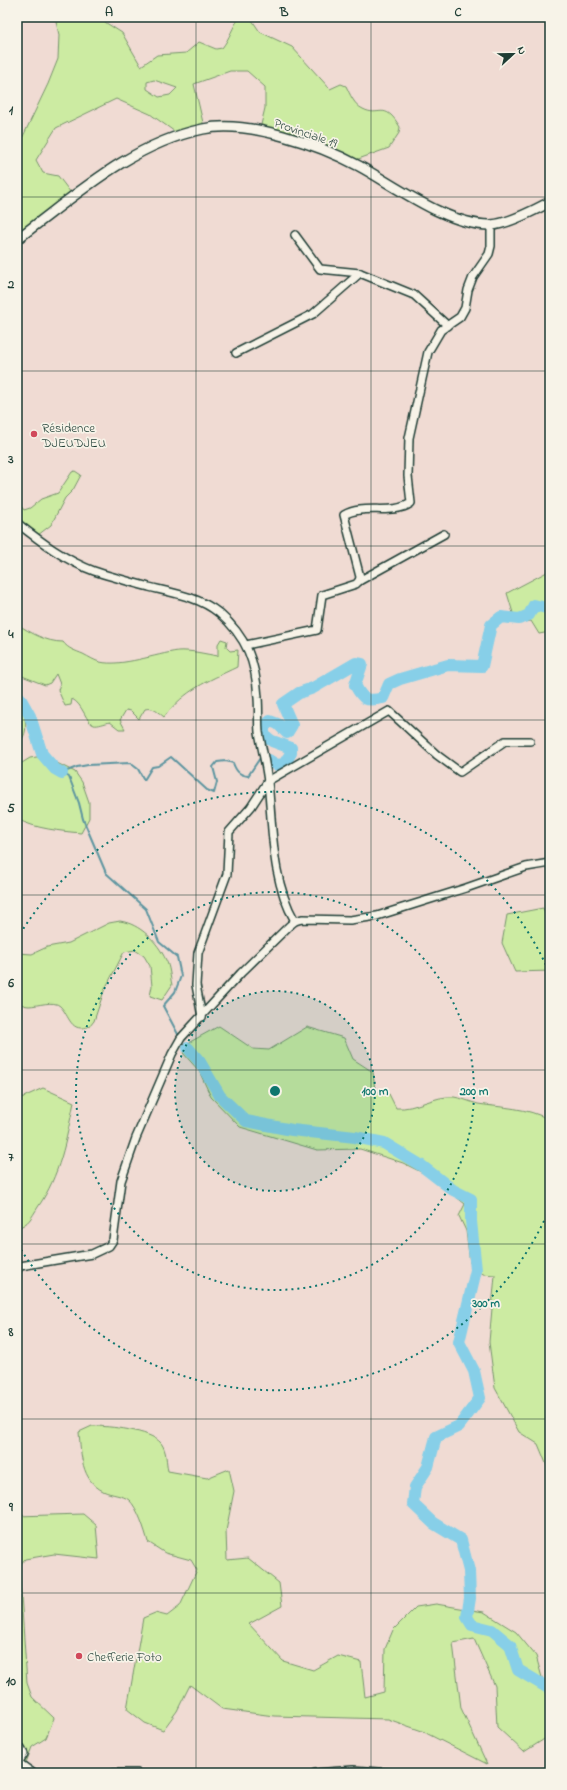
<svg xmlns="http://www.w3.org/2000/svg" width="567" height="1790" viewBox="0 0 567 1790" font-family="'Indie Flower',sans-serif">
<style>
.green{fill:#cceba2;stroke:#76946b;fill-rule:evenodd}
.lines{fill:none;stroke-linecap:round;stroke-linejoin:round}
.stream{stroke:#5d95a0;stroke-width:2}
.river{stroke:#87cfe8;stroke-width:12}
.minor-casing{stroke:#1f3d34;stroke-width:10}
.major-casing{stroke:#1f3d34;stroke-width:12}
.minor{stroke:#f7f3e8;stroke-width:7}
.major{stroke:#f7f3e8;stroke-width:9}
.grid{fill:none;stroke:#1f3d34;stroke-width:1;stroke-opacity:0.55}
.ring{fill:none;stroke:#0f766e;stroke-width:2;stroke-dasharray:2 4}
.poi-dot{fill:#d1495b;stroke:#f7f3e8;stroke-width:1.5}
.labels{text-anchor:middle;stroke-width:3.5;stroke-linejoin:round;paint-order:stroke}
.street-label{font-size:13px;fill:#1f3d34;stroke:#f7f3e8}
.poi-label{font-size:13px;fill:#1f3d34;stroke:#f7f3e8;text-anchor:start}
.centre{fill:#0f766e;stroke:#f7f3e8;stroke-width:2}
.ring-label{font-size:12px;text-anchor:middle;font-weight:bold;fill:#0f766e;stroke:#f7f3e8;stroke-width:3.5;stroke-linejoin:round;paint-order:stroke}
.neatline{fill:none;stroke:#1f3d34;stroke-width:1.5}
.grid-label{font-size:13px;text-anchor:middle;font-weight:bold;fill:#1f3d34}
</style>
<rect width="100%" height="100%" fill="#f0dbd3"/>
<filter id="ink" filterUnits="userSpaceOnUse"><feTurbulence type="fractalNoise" baseFrequency=".025" numOctaves="2"/><feDisplacementMap in="SourceGraphic" scale="8" xChannelSelector="R" yChannelSelector="G"/><feConvolveMatrix kernelMatrix="1 2 1 2 8 2 1 2 1" color-interpolation-filters="sRGB"/></filter>
<g filter="url(#ink)">
<g class="green">
<path d="M55 17H97L122 33 141 66 157 55 186 53 199 42 216 49 222 48C230 38 232 27 240 17H250L260 32 292 47 330 89 341 84 346 86C350 94 354 105 363 109 380 118 384 100 400 127L399 133 389 148 350 162 260 129 265 108V87L247 71H230L194 84 204 127 178 134 150 114 116 99 56 128 36 160 43 173 58 176 74 197 17 237V149L48 84 58 59 59 35ZM154 80 177 88 170 95 159 97 147 89V82Z"/>
<polygon points="75,471 81,475 73,490 65,498 51,525 38,535 17,519 17,501 24,510 30,508 41,499 58,493 72,472"/>
<polygon points="547,572 550,574 550,632 539,634 531,621 516,623 507,593"/>
<path d="M17 624C31 633 46 642 63 642 68 649 76 651 83 654 89 657 95 661 100 662 121 667 156 654 178 651 191 650 205 654 218 656V644L221 639 227 641 226 647 230 651 238 650 237 667C206 682 186 689 164 717 158 712 153 707 145 709L139 719 131 711 126 710 120 720 125 729H119L110 722C105 723 98 726 94 725 86 723 83 704 72 699L71 705 65 706 58 690 60 684 56 674 50 683 45 685 17 674Z"/>
<path d="M17 704 21 705C26 719 30 734 17 744Z"/>
<path d="M43 756 75 772 82 782 89 802V818L81 833C60 831 36 829 17 819V766L30 758Z"/>
<polygon points="543,908 550,928 550,971 515,972 502,943 507,915"/>
<path d="M120 921C140 924 157 941 166 960 170 967 170 977 172 985L162 1000 150 996 152 986 150 966 144 956 135 950 124 952 104 991 94 1021 90 1026C70 1034 70 1016 60 1006 54 1000 37 1006 29 1006 25 1006 21 1004 17 1003V953L32 954 47 947 69 943 109 923Z"/>
<path d="M219 1026 253 1049 269 1050 307 1027 344 1038 353 1059 373 1072 375 1091 389 1094 396 1108C416 1110 434 1095 454 1097 462 1098 470 1102 478 1104 503 1108 526 1107 550 1120V1473L538 1444 519 1432 495 1388 489 1342 495 1275 483 1274 470 1263 466 1231 459 1216 465 1204 431 1177 403 1163 360 1149 317 1150 240 1127 211 1097 199 1071 183 1053 190 1042Z"/>
<path d="M43 1088 74 1102C66 1141 60 1175 38 1207 31 1218 29 1224 17 1228V1100Z"/>
<path d="M92 1426C109 1426 150 1430 161 1443 167 1451 166 1462 168 1471L207 1478 229 1469 234 1491 226 1531 227 1560 248 1558 279 1583 282 1606 249 1624 283 1661 313 1670 338 1656 361 1662 365 1697 384 1692 385 1649 393 1630 416 1607 436 1604 484 1612 516 1632 536 1656 550 1706 546 1738 524 1752 497 1727 495 1686 474 1639 453 1643 461 1708 487 1764 422 1731 388 1719 274 1716 222 1709 190 1685 177 1711 163 1730 145 1723 127 1709 143 1618 155 1613 167 1616 180 1606 197 1570 191 1560 165 1553 148 1542C145 1531 138 1508 129 1500 123 1495 111 1495 103 1491 81 1480 81 1454 79 1432Z"/>
<polygon points="83,1514 96,1525 99,1559 54,1554 25,1559 19,1566 27,1683 32,1697 54,1718 46,1738 32,1747 22,1773 17,1773 17,1516"/>
</g>
<g class="lines">
<g class="stream">
<polyline points="62,773 69,777 79,803 83,819 106,873 146,909 159,942 177,957 181,976 175,992 163,1006 180,1038"/>
<path d="M62 773 77 767 88 765 130 763 138 769 144 780 152 767 158 766 171 757 207 790 214 793 217 782 213 767 217 762 226 761 233 763C236 771 239 775 248 776L260 758"/>
</g>
<g class="river">
<polyline points="17,699 20,698 30,716 42,754 55,769 62,773"/>
<path d="M269 760 277 765 284 764 291 753V748L272 741 264 735V727L270 721 278 724 287 733 292 725 283 704 299 693 313 688 356 663 362 664 355 685C363 700 366 702 383 698L389 684 400 679 448 665 482 666 491 625 501 617 519 619 529 615 534 605 550 609"/>
<polyline points="188,1048 200,1062 220,1096 246,1121 292,1130 355,1137 384,1143 422,1166 453,1190 471,1199 471,1221 476,1270 459,1342 474,1371 480,1398 459,1426 436,1437 428,1467 415,1487 413,1504 433,1523 461,1540 469,1571 470,1598 467,1617 472,1625 492,1630 510,1645 518,1670 550,1689"/>
</g>
<g class="minor-casing">
<g id="minor">
<polyline points="295,235 320,269 360,273 414,295 448,326"/>
<polyline points="236,353 313,314 360,273"/>
<path d="M17 523C40 541 66 561 94 571 112 577 131 582 149 587 174 593 199 597 219 613 247 637 256 663 258 698 259 709 258 721 259 732 262 749 266 765 268 782 273 828 271 880 295 921"/>
<polyline points="359,581 444,534"/>
<path d="M246 645 317 630 322 595 356 584 359 581 360 577 344 515C364 503 392 516 411 503L408 476 409 438 428 352 441 330 460 317 465 308 468 290 473 277 489 254 491 246V225"/>
<polyline points="202,1017 196,985 198,953 227,874 229,832 251,807 268,781 389,711 437,755 460,772 505,741 530,741"/>
<polyline points="17,1270 20,1266 92,1254 109,1246 113,1240 121,1181 136,1138 172,1054 181,1038 241,973 289,926 295,921 302,919 350,920 377,916 466,888 526,867 550,863"/>
<polyline points="17,1742 24,1754 17,1764"/>
<polyline points="19,1763 33,1773"/>
<polyline points="114,1773 137,1773"/>
<polyline points="315,1773 353,1770 392,1773"/>
</g>
</g>
<g class="major-casing">
<path id="major" d="M17 239C75 196 131 144 203 129 247 119 320 145 359 166 396 186 448 226 491 225 508 224 535 210 550 202"/>
</g>
<use href="#minor" class="minor"/>
<use href="#major" class="major"/>
</g>
</g>
<path class="grid" d="M196 17V1773M371 17V1773M17 197H550M17 371H550M17 546H550M17 720H550M17 895H550M17 1070H550M17 1244H550M17 1419H550M17 1593H550"/>
<circle cx="275" cy="1091" r="100" fill="#0f766e" fill-opacity=".12"/>
<g class="ring">
<circle cx="275" cy="1091" r="100"/>
<circle cx="275" cy="1091" r="199"/>
<path d="M549 1210A299 299 0 0 1 17 1243M17 939A299 299 0 0 1 549 972"/>
</g>
<g class="poi-dot">
<circle cx="34" cy="434" r="4"/>
<circle cx="79" cy="1656" r="4"/>
</g>
<g class="labels">
<g class="street-label">
<text transform="translate(306 132) rotate(19)" y="5">Provinciale 19</text>
</g>
<g class="poi-label">
<text x="42" y="432">Résidence<tspan x="42" dy="15">DJEUDJEU</tspan></text>
<text x="87" y="1661">Chefferie Foto</text>
</g>
</g>
<circle cx="275" cy="1091" r="6" class="centre"/>
<g class="ring-label">
<text x="375" y="1095">100 m</text>
<text x="474" y="1095">200 m</text>
<text x="486" y="1307">300 m</text>
</g>
<rect width="567" height="1790" fill="none" stroke="#f7f3e8" stroke-width="44"/>
<g transform="translate(513 54) rotate(68)" stroke="#f7f3e8" stroke-width="3" paint-order="stroke">
<path d="M0-3L7 15L0 10L-7 15Z" fill="#1f3d34"/>
<text y="-6" font-size="11" font-weight="bold" text-anchor="middle" fill="#1f3d34">N</text>
</g>
<rect x="22" y="22" width="523" height="1746" class="neatline"/>
<g class="grid-label">
<text x="109" y="16">A</text>
<text x="284" y="16">B</text>
<text x="458" y="16">C</text>
<text x="11" y="114">1</text>
<text x="11" y="288">2</text>
<text x="11" y="463">3</text>
<text x="11" y="638">4</text>
<text x="11" y="812">5</text>
<text x="11" y="987">6</text>
<text x="11" y="1161">7</text>
<text x="11" y="1336">8</text>
<text x="11" y="1511">9</text>
<text x="11" y="1685">10</text>
</g>
</svg>
